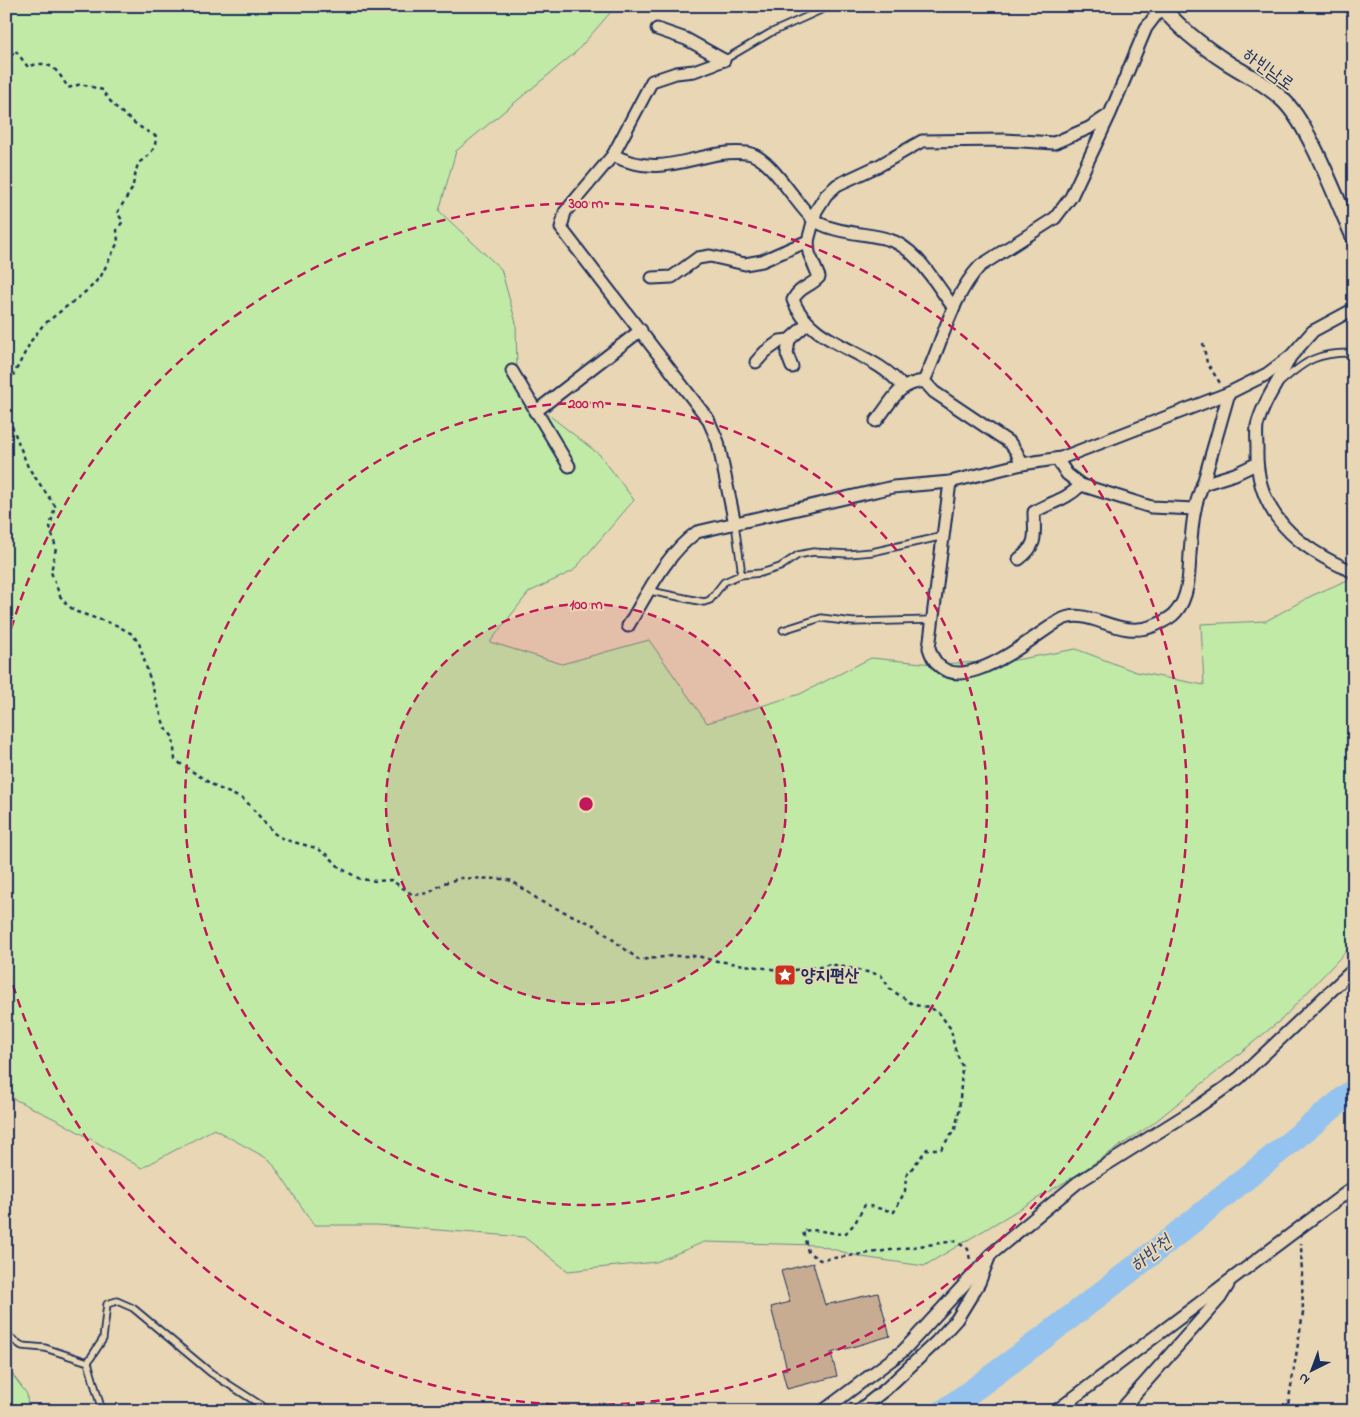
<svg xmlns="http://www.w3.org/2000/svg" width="1360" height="1417" viewBox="0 0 1360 1417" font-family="'Indie Flower','Poor Story',sans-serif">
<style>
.green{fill:#c1eaa6;stroke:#6e8c82}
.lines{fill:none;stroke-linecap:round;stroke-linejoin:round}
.river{stroke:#94c3ef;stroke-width:24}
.building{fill:#c8ac92;stroke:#1b2f5e}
.service-casing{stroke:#1b2f5e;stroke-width:9}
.minor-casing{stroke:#1b2f5e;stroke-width:15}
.tertiary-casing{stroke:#1b2f5e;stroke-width:18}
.path{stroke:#1b2f5e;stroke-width:2.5;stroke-dasharray:4 4;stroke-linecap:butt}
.service{stroke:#e8d6b4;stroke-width:5.5}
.minor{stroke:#e8d6b4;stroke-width:11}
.tertiary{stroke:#e8d6b4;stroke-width:14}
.ring{fill:none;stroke:#c2185b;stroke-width:2.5;stroke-dasharray:9 6}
.labels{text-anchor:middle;stroke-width:4;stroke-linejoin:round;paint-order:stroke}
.street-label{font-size:18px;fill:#1b2f5e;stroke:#e8d6b4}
.poi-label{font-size:18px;font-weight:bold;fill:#1b2f5e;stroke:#e8d6b4;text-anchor:start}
.water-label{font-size:19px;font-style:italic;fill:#2d4574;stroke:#e8d6b4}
.centre{fill:#c2185b;stroke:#e8d6b4;stroke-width:2.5}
.ring-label{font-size:15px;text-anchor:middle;font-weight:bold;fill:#c2185b;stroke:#e8d6b4;stroke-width:4;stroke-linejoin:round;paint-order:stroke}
</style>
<rect width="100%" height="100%" fill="#e8d6b4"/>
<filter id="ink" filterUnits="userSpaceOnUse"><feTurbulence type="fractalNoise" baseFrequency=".02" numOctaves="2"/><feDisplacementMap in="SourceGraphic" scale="10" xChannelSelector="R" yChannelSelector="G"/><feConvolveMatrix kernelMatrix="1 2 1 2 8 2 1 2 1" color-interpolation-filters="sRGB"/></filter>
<g filter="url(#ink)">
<g class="green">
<polygon points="6,6 616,6 576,52 456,151 439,211 501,269 516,323 517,370 541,409 600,455 634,500 573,571 529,592 490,642 562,664 649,640 707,723 800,694 871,658 933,664 1010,661 1076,649 1136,672 1204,685 1201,624 1266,621 1311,596 1352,578 1354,943 1282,1019 1151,1125 1075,1176 924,1266 862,1257 817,1245 704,1242 656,1262 568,1271 524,1237 377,1225 314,1225 270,1160 214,1129 142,1168 59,1121 6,1095"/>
<polygon points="6,1366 27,1394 28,1411 6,1411"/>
</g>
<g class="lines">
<path class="river" d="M944 1411C1085 1310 1220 1200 1354 1090"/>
</g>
<polygon class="building" points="813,1263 825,1305 878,1293 890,1336 831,1353 837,1376 787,1389 782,1370 787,1369 771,1307 790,1302 781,1271"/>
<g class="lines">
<g class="service-casing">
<g id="service">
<polyline points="724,60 770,33 830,6"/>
<path d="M1280 383C1306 360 1318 352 1354 353"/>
<polyline points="740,575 761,573 780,567 798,555 813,552 849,554 872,552 944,536"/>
<polyline points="650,591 704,602 710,600 724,582 740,575 741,567 735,524"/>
<polyline points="783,630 821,618 853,622 932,620"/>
<polyline points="6,1335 22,1346 45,1348 88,1362 103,1339 107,1304 117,1301 133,1308 211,1373 270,1411"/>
<polyline points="88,1362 102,1411"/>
</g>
</g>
<g class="minor-casing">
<g id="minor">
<polyline points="657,29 686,39 724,60"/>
<polyline points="613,155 652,81 676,73 694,71 724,60"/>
<polyline points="652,278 672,277 698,258 710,256 745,264 762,261 808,241"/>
<polyline points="789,340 787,354 792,367"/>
<path d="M1290 357C1280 381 1263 401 1257 426 1256 434 1257 442 1257 449 1255 514 1299 549 1354 572"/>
<polyline points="756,362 765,352 780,341 789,340 808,323"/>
<polyline points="512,371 569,466"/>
<path d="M902 386C873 350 811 346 793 300 799 287 810 287 819 277L809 253 808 241 816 211 826 195 837 185 880 165 922 141 1005 140 1054 143 1089 128 1107 116"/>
<polyline points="535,412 641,330"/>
<path d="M876 421C893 401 896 384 924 381"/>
<polyline points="1057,459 1067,474 1081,485 1151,507 1195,509"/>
<path d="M1022 464 1016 451 1010 443 934 392 924 381C942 344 951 297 980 266L1055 218 1071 197 1110 114 1146 28 1162 7"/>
<path d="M950 482 929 648C948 711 1031 637 1059 621 1088 604 1116 640 1153 626 1161 623 1171 618 1176 612 1189 597 1189 574 1190 554 1191 539 1192 524 1195 509 1197 498 1202 487 1205 477 1213 449 1221 421 1229 393"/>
<polyline points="1203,484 1235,474 1256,464"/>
<path d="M735 524 718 442 708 419 561 228 565 212 613 155C665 182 698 148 747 153 771 156 795 204 813 219 830 233 866 233 887 239 917 247 936 285 954 308"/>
<path d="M1019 559C1039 544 1034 534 1034 512 1051 502 1066 500 1081 485"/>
<path d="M628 626C648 593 665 555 697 532L893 487 950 482 1022 464 1061 458 1229 393 1267 374 1291 356 1313 331 1354 309"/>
<polyline points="823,1411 903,1351 985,1262"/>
<polyline points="858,1411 886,1389 936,1342 957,1319 979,1283 990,1255 1077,1183 1192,1111 1239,1078 1354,969"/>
<polyline points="1056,1411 1354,1187"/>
<polyline points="1120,1411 1220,1298 1228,1285"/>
</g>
</g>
<g class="tertiary-casing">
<path id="tertiary" d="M1161 6C1179 28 1205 48 1228 63 1247 75 1269 85 1285 102 1311 129 1337 201 1354 238"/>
</g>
<g class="path">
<path d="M6 59 9 60 15 50 28 67C49 58 58 70 68 88L81 84 103 90C108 104 141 130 156 136 156 149 149 157 138 163L132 189 117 213 123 221 117 230 118 242 101 276 89 289 43 325 31 341 14 374 6 382"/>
<polyline points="1203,343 1207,363 1220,383"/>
<path d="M6 411 28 467 55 506 50 527 56 548 51 572 60 596 67 605 77 612 116 625 132 634 139 643 165 728 173 737 175 760 216 787 245 800 275 834 286 840 316 848 328 855 340 868 360 879 376 881 391 880 413 895 429 893 444 883 461 878 504 879 512 881 542 902 594 925 639 960 671 956H698L711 960 785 971 820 967 830 964 881 975 890 989 914 1005 929 1007 939 1013 951 1029 954 1046 962 1066 961 1085 959 1112 955 1129 941 1149H927L906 1176 905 1191 894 1212 865 1205 855 1223 845 1234C830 1234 817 1228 803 1231L808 1252 820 1260 955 1241 968 1249 970 1260"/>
<polyline points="1287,1411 1303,1313 1301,1243"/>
</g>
<use href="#service" class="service"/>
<use href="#minor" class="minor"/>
<use href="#tertiary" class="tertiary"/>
</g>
</g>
<circle cx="586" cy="804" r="200" fill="#c2185b" fill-opacity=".12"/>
<g class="ring">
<circle cx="586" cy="804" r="200"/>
<circle cx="586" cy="804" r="401"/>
<path d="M7 643A601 601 0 1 1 7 965"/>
</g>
<defs>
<g id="sight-square" transform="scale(1.125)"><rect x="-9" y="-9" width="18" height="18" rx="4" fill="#c8321e" stroke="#e8d6b4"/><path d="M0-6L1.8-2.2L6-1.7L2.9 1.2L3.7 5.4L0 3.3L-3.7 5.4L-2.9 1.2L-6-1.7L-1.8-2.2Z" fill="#fff"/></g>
</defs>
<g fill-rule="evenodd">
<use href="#sight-square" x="785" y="975"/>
</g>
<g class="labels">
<g class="street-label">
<text transform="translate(1269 69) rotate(36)" y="6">하빈남로</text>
</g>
<g class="poi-label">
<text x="801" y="981">양지편산</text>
</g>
<g class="water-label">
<text transform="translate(1150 1252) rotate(-39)" y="7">하반천</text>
</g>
</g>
<circle cx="586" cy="804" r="8" class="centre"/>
<g class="ring-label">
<text x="586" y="208">300 m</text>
<text x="586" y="408">200 m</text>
<text x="586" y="609">100 m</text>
</g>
<rect width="1360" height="1417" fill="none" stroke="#e8d6b4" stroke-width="25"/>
<rect x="12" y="12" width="1335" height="1392" fill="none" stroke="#1b2f5e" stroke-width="2" filter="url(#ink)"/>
<g transform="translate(1312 1370) rotate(222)" stroke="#e8d6b4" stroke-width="4" paint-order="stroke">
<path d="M0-4L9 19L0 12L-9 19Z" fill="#1b2f5e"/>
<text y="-8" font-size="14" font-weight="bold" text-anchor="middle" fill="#1b2f5e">N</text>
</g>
</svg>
